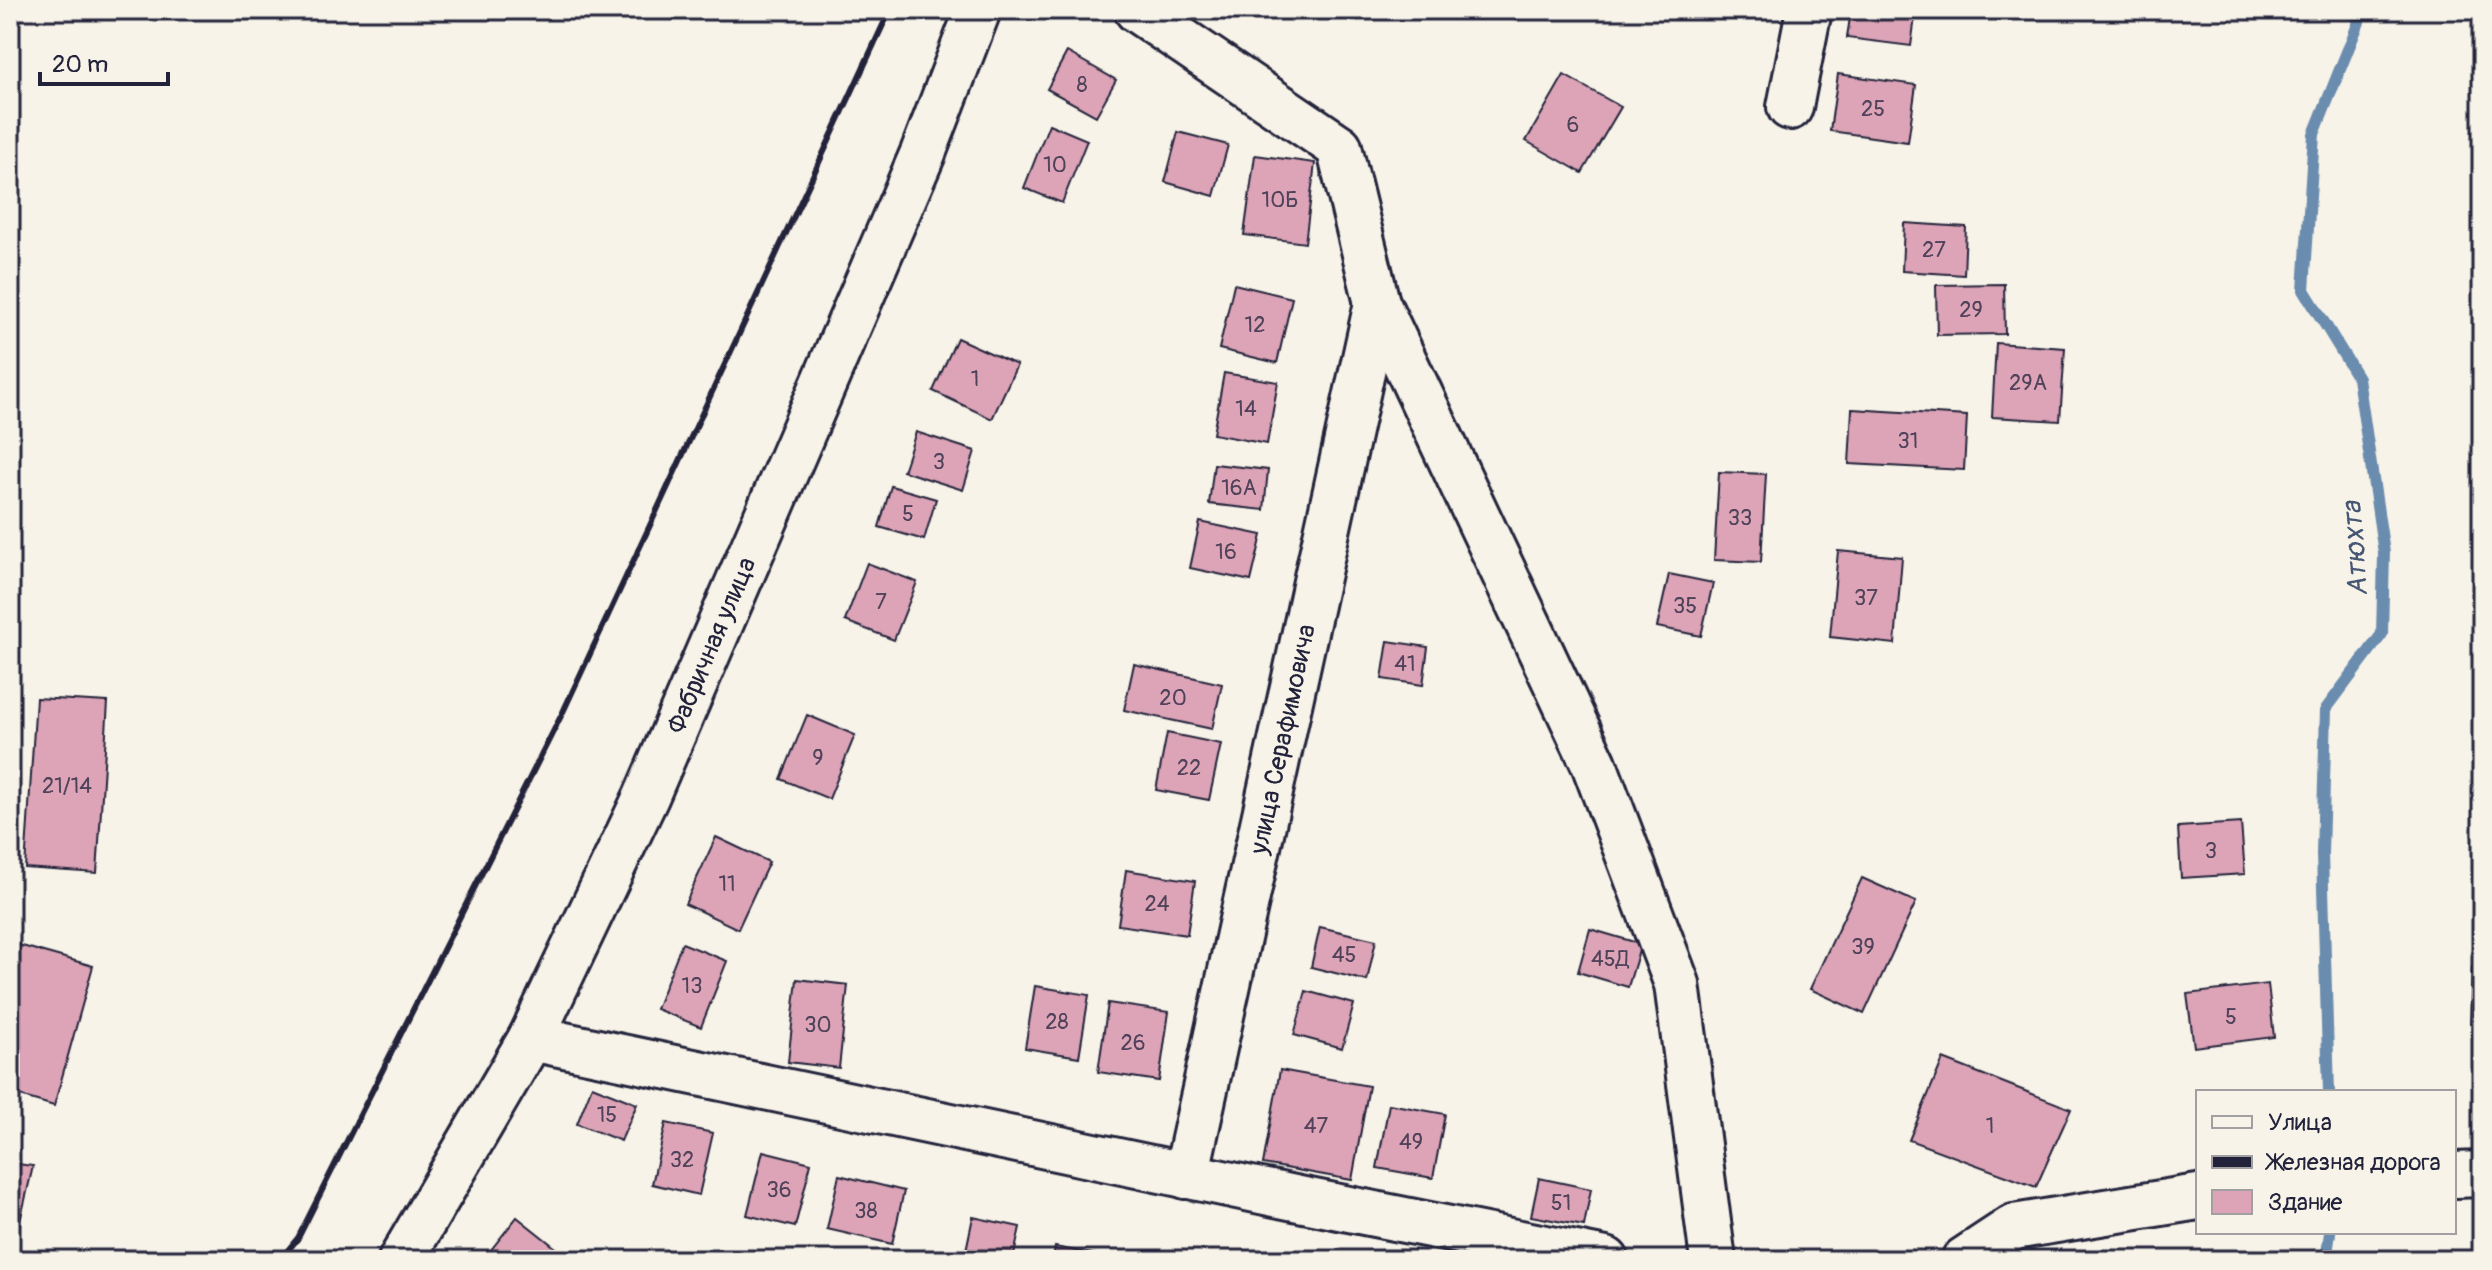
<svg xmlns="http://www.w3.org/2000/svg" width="2492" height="1270" viewBox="0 0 2492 1270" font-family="Pangolin,sans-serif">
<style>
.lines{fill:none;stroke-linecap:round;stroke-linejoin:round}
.stream{stroke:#6b8cae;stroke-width:12}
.building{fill:#dca4b6;stroke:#22223b;stroke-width:2}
.minor-casing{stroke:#22223b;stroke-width:50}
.minor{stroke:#f7f3e8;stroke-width:44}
.rail{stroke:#22223b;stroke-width:6}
.labels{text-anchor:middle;stroke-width:6;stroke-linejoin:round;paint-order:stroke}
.number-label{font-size:22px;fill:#50425a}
.street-label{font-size:26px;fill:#22223b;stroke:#f7f3e8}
.water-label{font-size:28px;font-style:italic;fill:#465774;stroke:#f7f3e8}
</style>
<rect width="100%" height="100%" fill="#f7f3e8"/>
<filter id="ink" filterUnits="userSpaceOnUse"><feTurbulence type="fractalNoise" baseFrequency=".0125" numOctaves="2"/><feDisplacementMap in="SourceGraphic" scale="16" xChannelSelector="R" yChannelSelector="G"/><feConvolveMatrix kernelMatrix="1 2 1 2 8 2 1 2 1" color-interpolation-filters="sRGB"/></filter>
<g filter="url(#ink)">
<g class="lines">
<g class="stream">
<polyline points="2329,1092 2322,854 2326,709 2382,634 2384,553 2358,378 2304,290 2314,134 2359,22 2354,10"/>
<polyline points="2326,1260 2330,1233"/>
</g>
</g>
<g class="building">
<polygon points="1851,10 1916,10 1911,46 1847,38"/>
<polygon points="1067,52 1116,80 1096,116 1047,89"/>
<polygon points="1838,74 1916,85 1908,142 1830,131"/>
<polygon points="1564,75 1621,107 1582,173 1526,141"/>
<polygon points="1049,124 1087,140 1062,203 1024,188"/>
<polygon points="1178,132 1228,145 1214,196 1165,182"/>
<polygon points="1255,155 1315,163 1305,243 1244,235"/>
<polygon points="1904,223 1966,227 1964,275 1902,271"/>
<polygon points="1234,284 1292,298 1277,363 1219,349"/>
<polygon points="2004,284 2005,334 1937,335 1936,285"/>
<polygon points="957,338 1017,365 992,419 933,391"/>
<polygon points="1996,343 2065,348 2060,421 1992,417"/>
<polygon points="1224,373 1278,382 1267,444 1213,434"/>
<polygon points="1852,409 1967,416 1964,470 1849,464"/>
<polygon points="916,432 975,451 963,490 903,471"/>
<polygon points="1214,464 1268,470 1264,510 1209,504"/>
<polygon points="1719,472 1766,474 1761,562 1714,560"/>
<polygon points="891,486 936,499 924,540 879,527"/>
<polygon points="1200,522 1262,535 1251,581 1190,568"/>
<polygon points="1838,551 1902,557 1895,644 1830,637"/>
<polygon points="867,563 917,582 894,640 845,621"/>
<polygon points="1669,574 1713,583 1701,636 1657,627"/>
<polygon points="1388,641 1428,647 1423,685 1382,679"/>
<polygon points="1134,664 1222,684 1212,729 1124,710"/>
<polygon points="36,698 108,702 97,873 25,868"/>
<polygon points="807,715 855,735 829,799 781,779"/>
<polygon points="1167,733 1221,744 1209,800 1156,790"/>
<polygon points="2241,823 2245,874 2181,878 2178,827"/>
<polygon points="716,837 769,862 738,929 685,904"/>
<polygon points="1126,870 1195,881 1187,935 1118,925"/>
<polygon points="1862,878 1916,902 1864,1014 1810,989"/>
<polygon points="1320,927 1376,940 1367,981 1311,967"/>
<polygon points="1590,929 1641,944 1628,987 1578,972"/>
<polygon points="682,943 727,961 701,1027 656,1009"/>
<polygon points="15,944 93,966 54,1106 10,1093 10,962"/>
<polygon points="2472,967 2482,967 2482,1024 2470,1023"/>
<polygon points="797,979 848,985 839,1068 788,1062"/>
<polygon points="2268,984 2274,1037 2194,1047 2187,994"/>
<polygon points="1035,986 1089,995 1079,1057 1025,1048"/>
<polygon points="1306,991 1354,1004 1342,1048 1294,1035"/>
<polygon points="1108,1003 1169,1012 1159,1081 1098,1072"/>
<polygon points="1943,1059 2071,1109 2036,1187 1909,1140"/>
<polygon points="1280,1070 1369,1086 1352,1180 1263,1164"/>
<polygon points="592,1086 637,1104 621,1141 577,1124"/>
<polygon points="1389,1104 1445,1114 1433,1178 1377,1168"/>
<polygon points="666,1123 713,1133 699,1195 652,1184"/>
<polygon points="763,1151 811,1163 795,1227 747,1215"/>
<polygon points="10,1163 33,1166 11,1260 10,1260"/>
<polygon points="839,1175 904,1191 892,1244 827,1229"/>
<polygon points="1539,1178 1591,1189 1584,1226 1531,1216"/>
<polygon points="517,1217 566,1256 563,1260 483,1260"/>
<polygon points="973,1217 1020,1227 1013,1260 964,1260"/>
<polygon points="1055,1247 1114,1258 1114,1260 1053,1260"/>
</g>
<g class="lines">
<g class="minor-casing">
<g id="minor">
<polyline points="1137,10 1339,147 1377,303 1594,764 1677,984 1713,1260"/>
<polyline points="1790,107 1809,10"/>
<polyline points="531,1038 1304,1200 1606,1260"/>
<polyline points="2454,1175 2482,1174"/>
<polyline points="1186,1176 1377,303"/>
<polyline points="401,1260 531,1038 646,797 923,153 978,10"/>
<polyline points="1964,1260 2014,1227 2198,1197"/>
</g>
</g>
<use href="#minor" class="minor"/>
<polyline class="rail" points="280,1260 298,1238 563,712 890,10"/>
</g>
</g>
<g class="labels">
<g class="number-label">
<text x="1082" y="92">8</text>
<text x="1873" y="116">25</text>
<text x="1573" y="132">6</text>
<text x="1055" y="172">10</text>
<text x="1280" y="207">10Б</text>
<text x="1934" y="257">27</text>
<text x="1971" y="317">29</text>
<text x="1255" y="332">12</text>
<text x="975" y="386">1</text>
<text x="2028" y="390">29А</text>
<text x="1246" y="416">14</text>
<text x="1908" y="448">31</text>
<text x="939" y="469">3</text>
<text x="1239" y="495">16А</text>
<text x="908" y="521">5</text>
<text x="1740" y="525">33</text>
<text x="1226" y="559">16</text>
<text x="1866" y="605">37</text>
<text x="881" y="609">7</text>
<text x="1685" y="613">35</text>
<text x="1405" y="671">41</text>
<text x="1173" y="705">20</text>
<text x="818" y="765">9</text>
<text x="1189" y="775">22</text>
<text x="67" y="793">21/14</text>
<text x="2211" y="858">3</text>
<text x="727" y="891">11</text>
<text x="1157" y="911">24</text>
<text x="1863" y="954">39</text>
<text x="1344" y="962">45</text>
<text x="1610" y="966">45Д</text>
<text x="692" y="993">13</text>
<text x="2231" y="1024">5</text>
<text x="1057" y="1029">28</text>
<text x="818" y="1032">30</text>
<text x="1133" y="1050">26</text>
<text x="607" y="1122">15</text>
<text x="1316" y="1133">47</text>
<text x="1990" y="1133">1</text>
<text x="1411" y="1149">49</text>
<text x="682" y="1167">32</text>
<text x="779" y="1197">36</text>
<text x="1561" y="1210">51</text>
<text x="866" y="1218">38</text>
</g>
<g class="street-label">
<text transform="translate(711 645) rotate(-67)" y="9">Фабричная улица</text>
<text transform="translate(1282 739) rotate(-78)" y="9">улица Серафимовича</text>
</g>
<g class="water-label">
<text transform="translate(2354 549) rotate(-94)" y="10">Атюхта</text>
</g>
</g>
<rect width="2492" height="1270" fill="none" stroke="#f7f3e8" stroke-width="40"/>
<rect x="20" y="20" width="2452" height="1230" fill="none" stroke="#22223b" stroke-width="3" filter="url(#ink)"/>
<rect x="2196" y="1090" width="260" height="144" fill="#f7f3e8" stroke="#a29fa3" stroke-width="2"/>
<rect x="2212" y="1116" width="40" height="12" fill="#f7f3e8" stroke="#a29fa3" stroke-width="2"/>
<text x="2268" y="1130" font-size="24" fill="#22223b">Улица</text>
<rect x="2212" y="1156" width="40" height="12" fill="#22223b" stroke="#a29fa3" stroke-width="2"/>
<text x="2268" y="1170" font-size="24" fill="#22223b">Железная дорога</text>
<rect x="2212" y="1190" width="40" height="24" fill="#dca4b6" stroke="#a29fa3" stroke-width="2"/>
<text x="2268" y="1210" font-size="24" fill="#22223b">Здание</text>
<path d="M40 72v12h128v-12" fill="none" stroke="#22223b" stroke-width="4"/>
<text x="52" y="72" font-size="24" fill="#22223b" stroke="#f7f3e8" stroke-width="6" paint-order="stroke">20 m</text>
</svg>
